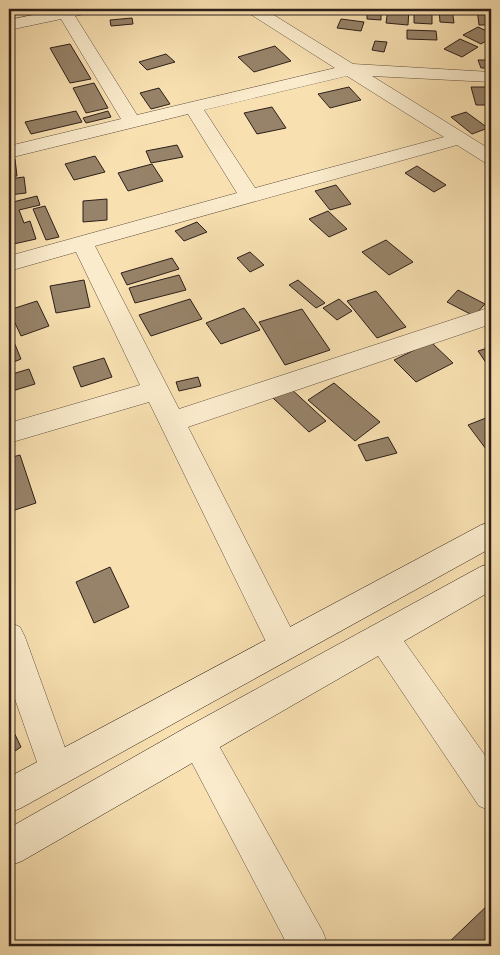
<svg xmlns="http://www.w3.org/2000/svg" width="500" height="955" viewBox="0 0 500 955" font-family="'Libre Caslon Text',serif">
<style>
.building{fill:#978369;stroke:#2d1f1a}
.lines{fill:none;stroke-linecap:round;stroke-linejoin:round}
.street-casing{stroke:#604f40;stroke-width:1}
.secondary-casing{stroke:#2d1f1a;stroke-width:1}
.street{fill:#faebcc;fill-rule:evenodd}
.secondary{fill:#faebcc;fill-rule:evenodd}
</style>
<rect width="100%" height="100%" fill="#f8e0b1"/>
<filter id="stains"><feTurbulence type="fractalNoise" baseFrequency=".004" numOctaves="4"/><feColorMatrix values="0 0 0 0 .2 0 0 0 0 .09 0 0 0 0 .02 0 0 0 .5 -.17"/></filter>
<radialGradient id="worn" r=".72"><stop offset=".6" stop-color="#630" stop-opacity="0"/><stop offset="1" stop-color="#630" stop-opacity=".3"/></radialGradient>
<g class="building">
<polygon points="367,9 381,9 381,20 367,19"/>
<polygon points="388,9 409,9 408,25 386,23"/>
<polygon points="414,9 432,9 432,24 414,23"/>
<polygon points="439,9 452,9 454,23 440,22"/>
<polygon points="477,9 491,10 491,25 479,25"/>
<polygon points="132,18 133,24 111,26 110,20"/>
<polygon points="341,19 364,22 361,31 337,28"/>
<polygon points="478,27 491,33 491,38 481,44 463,35"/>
<polygon points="407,30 436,31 437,40 407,39"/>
<polygon points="460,39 478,47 462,57 444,49"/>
<polygon points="375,41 387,42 384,52 372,50"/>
<polygon points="70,44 91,79 70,83 50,48"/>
<polygon points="275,46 291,61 254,72 238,57"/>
<polygon points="166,54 175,62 147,70 139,62"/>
<polygon points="478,60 491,60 491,68 481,68"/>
<polygon points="94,83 108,108 86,113 73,88"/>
<polygon points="349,87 361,100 330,108 318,94"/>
<polygon points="471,87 487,87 491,105 476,105"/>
<polygon points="159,88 170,104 151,109 140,93"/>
<polygon points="272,107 286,128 257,134 244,113"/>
<polygon points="76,111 82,122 31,134 25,122"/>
<polygon points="108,111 111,117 86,123 83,118"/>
<polygon points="466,112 488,128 472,134 451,117"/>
<polygon points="177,145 183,157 151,163 146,151"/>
<polygon points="95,156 105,172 74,180 65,164"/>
<polygon points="15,159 17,176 9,177 9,160"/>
<polygon points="152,164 163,181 128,191 118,173"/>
<polygon points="417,166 446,185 434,192 405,173"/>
<polygon points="24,177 26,193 9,195 9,179"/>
<polygon points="336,185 351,204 330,210 315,191"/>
<polygon points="37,196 40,205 19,210 24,223 30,221 36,239 9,245 9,203"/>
<polygon points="107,199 107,220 83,222 83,201"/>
<polygon points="45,206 59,237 46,240 33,209"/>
<polygon points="328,211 347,229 329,237 309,219"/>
<polygon points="197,222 207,232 184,241 175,231"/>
<polygon points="386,240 413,262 389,275 362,252"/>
<polygon points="250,252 264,265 250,272 237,258"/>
<polygon points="172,258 179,269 127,285 121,273"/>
<polygon points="179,275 186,290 135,303 129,288"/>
<polygon points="84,280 90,307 56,313 50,286"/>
<polygon points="298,280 325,303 316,308 289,285"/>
<polygon points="458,290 485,304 474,316 447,302"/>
<polygon points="376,291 406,327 377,338 347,301"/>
<polygon points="190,299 202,319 151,336 139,315"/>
<polygon points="339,299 352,311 337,320 323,308"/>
<polygon points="37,301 49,326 21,336 9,310"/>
<polygon points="244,308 260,330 221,344 206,323"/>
<polygon points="302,309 330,350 285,365 259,322"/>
<polygon points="14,342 21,359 9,364 9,343"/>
<polygon points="431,342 453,363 416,382 394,360"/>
<polygon points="491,347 491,370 478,351"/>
<polygon points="104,358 112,377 81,387 73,367"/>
<polygon points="29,369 35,384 9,392 9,375"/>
<polygon points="198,377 201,386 179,391 176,382"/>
<polygon points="334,383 380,422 355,441 308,400"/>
<polygon points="289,387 326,421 309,432 273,398"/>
<polygon points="491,416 491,447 486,449 468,425"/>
<polygon points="388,437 397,453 366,461 358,445"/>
<polygon points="20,455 36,503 9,512 9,458"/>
<polygon points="110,567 129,607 94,623 76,582"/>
<polygon points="9,722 21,747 9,755"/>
<polygon points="491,902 491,946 445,946"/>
</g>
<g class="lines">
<g class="street-casing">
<g id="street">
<path d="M62 9H95L93 12 75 16 137 115 335 68 247 12 245 9H264L353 64 491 72V82L372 76 491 150V164L484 162 457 145 95 246 179 409 491 307V324L188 427 300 646 295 656 284 661 273 656 149 402 9 443V423L140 385 76 252 9 271V256L237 193 188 114 9 158V146L121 119 61 19 9 30V20ZM347 76 444 137 255 188 204 110Z"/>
<polygon points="9,622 20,627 25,637 73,770 68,782 56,787 44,782 9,682"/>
<polygon points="383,622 394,627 491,764 491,811 479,806 372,647 367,637 372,627"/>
<polygon points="197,723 209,728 323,932 328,946 288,946 180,740 185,728"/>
</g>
</g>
<g class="secondary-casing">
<g id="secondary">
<polygon points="491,522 491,548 21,808 9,813 9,777 481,525"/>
<polygon points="491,563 491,591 22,861 9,866 9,828 185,728 480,567"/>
</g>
</g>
<use href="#street" class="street"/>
<use href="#secondary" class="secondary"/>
</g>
<rect width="500" height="955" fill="none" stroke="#f8e0b1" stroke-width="30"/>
<rect x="10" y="10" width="480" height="935" fill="none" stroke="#2d1f1a" stroke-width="2.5"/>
<rect x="15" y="15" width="470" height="925" fill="none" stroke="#2d1f1a"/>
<rect width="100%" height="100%" filter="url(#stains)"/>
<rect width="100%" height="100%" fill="url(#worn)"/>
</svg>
